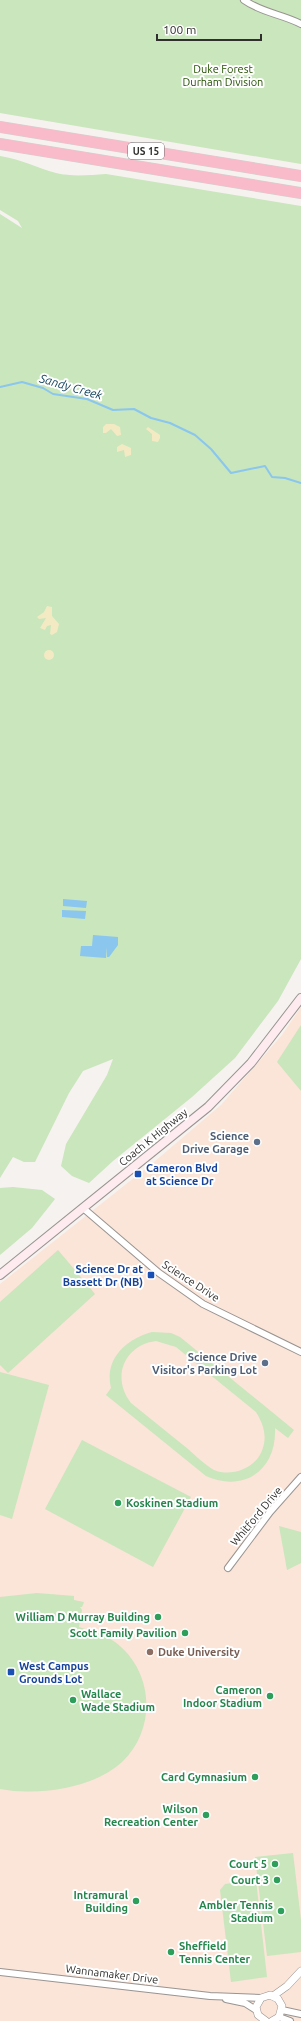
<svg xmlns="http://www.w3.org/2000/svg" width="301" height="2021" viewBox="0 0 301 2021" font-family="Ubuntu,sans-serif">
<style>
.education{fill:#fbe4d8}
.green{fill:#c9e6bc;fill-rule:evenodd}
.sand{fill:#f3eac4}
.water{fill:#8ac6ee}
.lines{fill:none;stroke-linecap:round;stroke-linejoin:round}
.stream{stroke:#8ac6ee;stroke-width:2}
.minor-casing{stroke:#989491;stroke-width:8}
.tertiary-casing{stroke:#989491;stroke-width:8}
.secondary-casing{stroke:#989491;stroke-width:10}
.motorway-casing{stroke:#d1d1d1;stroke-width:12}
.minor{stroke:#fff;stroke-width:6}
.tertiary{stroke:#fff;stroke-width:7}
.secondary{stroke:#fdebef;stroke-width:8}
.motorway{stroke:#f9bbc9;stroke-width:11}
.service-dot{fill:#5c6f8a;stroke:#fff;stroke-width:1.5}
.transit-dot{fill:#1a4fb4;stroke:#fff;stroke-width:1.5}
.leisure-dot{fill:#2e9e5b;stroke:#fff;stroke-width:1.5}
.education-dot{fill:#8d6e63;stroke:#fff;stroke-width:1.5}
.labels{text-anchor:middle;stroke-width:4;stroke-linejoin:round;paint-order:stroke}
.shield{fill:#fff;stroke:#6e6d6c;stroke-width:1}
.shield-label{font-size:10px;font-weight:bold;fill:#302f2d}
.park-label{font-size:11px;fill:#224f00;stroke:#fff}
.service-label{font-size:11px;font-weight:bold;fill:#4e5e75;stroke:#fff;text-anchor:end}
.street-label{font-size:11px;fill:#302f2d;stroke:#fff}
.transit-label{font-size:11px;font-weight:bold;fill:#164399;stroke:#fff;text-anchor:start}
.leisure-label{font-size:11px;font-weight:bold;fill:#27864d;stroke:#fff;text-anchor:end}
.education-label{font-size:11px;font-weight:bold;fill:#785e54;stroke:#fff;text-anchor:start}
.water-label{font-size:12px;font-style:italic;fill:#0a3b56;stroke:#fff}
</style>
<rect width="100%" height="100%" fill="#f6f2ef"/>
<polygon class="education" points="301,1007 301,2021 0,2021 0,1284 154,1162 221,1105 282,1035"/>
<g class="green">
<polygon points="0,0 301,0 301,164 0,113"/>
<path d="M0 156C21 159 37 168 56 173 72 177 90 175 106 174L301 206V959L278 1001 235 1058 192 1097 113 1161 89 1183 72 1176 61 1166 66 1144 107 1075 113 1059 83 1071 69 1093 35 1162H24L13 1157 0 1178V214L22 228 18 221 0 210Z"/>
<polygon points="301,1025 301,1091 277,1062"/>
<polygon points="13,1187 42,1190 55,1199 32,1228 0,1255 0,1188"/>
<polygon points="58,1250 95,1294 8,1373 0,1365 0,1302"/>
<path d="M152 1332 171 1333 180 1337 294 1430 288 1438 275 1428C277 1470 244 1493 206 1476L106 1395 111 1388C104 1359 126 1339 152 1332ZM156 1341 176 1347 256 1412C264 1425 268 1438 261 1453 253 1469 231 1477 214 1470 205 1465 196 1456 188 1449 169 1434 150 1418 131 1403 111 1378 124 1345 156 1341Z"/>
<polygon points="0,1372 49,1385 12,1519 0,1515"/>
<polygon points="82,1440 191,1497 153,1567 45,1509"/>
<polygon points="279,1526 301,1532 301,1563 287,1570"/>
<path d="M37 1593 74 1596V1600L84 1602 82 1607H80L82 1610 79 1627C91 1631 104 1634 115 1642 154 1671 157 1729 122 1762 93 1789 37 1796 0 1789V1597Z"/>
<polygon points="293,1853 301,1920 301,1952 267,1956 255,1857"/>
<polygon points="256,1880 267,1977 231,1982 220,1890 225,1884"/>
</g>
<g class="sand">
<polygon points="106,424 114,424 120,427 121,435 117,436 111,429 106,433 103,433 103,427"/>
<polygon points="148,427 160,435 160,438 158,442 152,441 152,434 146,429"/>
<polygon points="122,444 131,448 131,455 125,457 124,450 117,452 117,447"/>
<polygon points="47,606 52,607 52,616 59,624 57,632 52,635 50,634 51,625 47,626 45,630 40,628 46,618 39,619 37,617 44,612"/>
<circle cx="49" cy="655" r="5"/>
</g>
<g class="water">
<polygon points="63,899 87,901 86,908 63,906"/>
<polygon points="62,910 86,911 85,919 62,917"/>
<polygon points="93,935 118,937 118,945 109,957 107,957 107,947 106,958 80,956 81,946 92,946"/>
</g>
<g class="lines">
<polyline class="stream" points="0,387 22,382 43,388 53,394 87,399 113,410 134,409 151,418 170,423 195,435 211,449 231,473 265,466 272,477 285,478 301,483"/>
<g class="minor-casing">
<g id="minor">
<path d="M244 0C262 13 282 14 301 24"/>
<polyline points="83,1208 159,1273 203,1304 301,1352"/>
<polyline points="228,1568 270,1512 301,1477"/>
<polyline points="0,1972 210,1996 261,1998"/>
<polyline points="226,1999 245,2003 256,2010"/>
<polyline points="282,2010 301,2014"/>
<polyline points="279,2017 290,2021"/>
</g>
</g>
<g class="tertiary-casing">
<g id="tertiary">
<polyline points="273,1996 287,1986 301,1971"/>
<polyline points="266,2021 258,2015 256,2007 261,1998 270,1995 278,1999 282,2006 279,2017 272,2021"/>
</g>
</g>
<g class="secondary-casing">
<polyline id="secondary" points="0,1275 208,1107 251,1063 301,998"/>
</g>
<g class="motorway-casing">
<g id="motorway">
<polyline points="0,127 301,176"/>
<polyline points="0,144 301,193"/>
</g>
</g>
<use href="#minor" class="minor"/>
<use href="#tertiary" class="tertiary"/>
<use href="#secondary" class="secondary"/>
<use href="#motorway" class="motorway"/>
</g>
<g class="service-dot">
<circle cx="257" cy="1142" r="4"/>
<circle cx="265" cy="1363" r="4"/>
</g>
<g class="transit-dot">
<rect x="134" y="1170" width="8" height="8" rx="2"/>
<rect x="147" y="1271" width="8" height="8" rx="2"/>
<rect x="7" y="1668" width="8" height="8" rx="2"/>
</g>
<g class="leisure-dot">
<circle cx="118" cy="1503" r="4"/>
<circle cx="158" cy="1617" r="4"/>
<circle cx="185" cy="1633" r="4"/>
<circle cx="270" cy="1696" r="4"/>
<circle cx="73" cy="1700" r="4"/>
<circle cx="255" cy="1777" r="4"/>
<circle cx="206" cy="1815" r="4"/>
<circle cx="275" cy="1864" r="4"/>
<circle cx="277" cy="1880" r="4"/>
<circle cx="136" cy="1901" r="4"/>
<circle cx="281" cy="1911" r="4"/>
<circle cx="171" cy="1952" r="4"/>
</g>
<circle class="education-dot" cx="150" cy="1652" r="4"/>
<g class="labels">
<rect class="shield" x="128" y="143" width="36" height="16" rx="3"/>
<g class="shield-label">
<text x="146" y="155">US 15</text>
</g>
<g class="park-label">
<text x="223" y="73">Duke Forest<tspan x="223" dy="13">Durham Division</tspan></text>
</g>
<g class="service-label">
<text x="249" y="1140">Science<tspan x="249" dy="13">Drive Garage</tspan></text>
<text x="257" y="1361">Science Drive<tspan x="257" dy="13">Visitor's Parking Lot</tspan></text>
</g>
<g class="street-label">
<text transform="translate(153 1137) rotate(-39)" y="4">Coach K Highway</text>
<text transform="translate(191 1281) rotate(33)" y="4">Science Drive</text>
<text transform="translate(256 1516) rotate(-50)" y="4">Whitford Drive</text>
<text transform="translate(112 1974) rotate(7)" y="4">Wannamaker Drive</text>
</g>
<g class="transit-label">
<text x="146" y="1172">Cameron Blvd<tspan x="146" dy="13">at Science Dr</tspan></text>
<text x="143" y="1273" text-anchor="end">Science Dr at<tspan x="143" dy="13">Bassett Dr (NB)</tspan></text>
<text x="19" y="1670">West Campus<tspan x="19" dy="13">Grounds Lot</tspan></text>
</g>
<g class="leisure-label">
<text x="126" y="1507" text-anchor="start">Koskinen Stadium</text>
<text x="150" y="1621">William D Murray Building</text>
<text x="177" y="1637">Scott Family Pavilion</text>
<text x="262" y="1694">Cameron<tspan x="262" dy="13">Indoor Stadium</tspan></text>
<text x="81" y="1698" text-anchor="start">Wallace<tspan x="81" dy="13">Wade Stadium</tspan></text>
<text x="247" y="1781">Card Gymnasium</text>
<text x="198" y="1813">Wilson<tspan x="198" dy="13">Recreation Center</tspan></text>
<text x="267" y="1868">Court 5</text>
<text x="269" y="1884">Court 3</text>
<text x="128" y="1899">Intramural<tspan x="128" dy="13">Building</tspan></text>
<text x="273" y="1909">Ambler Tennis<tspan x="273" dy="13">Stadium</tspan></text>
<text x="179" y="1950" text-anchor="start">Sheffield<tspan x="179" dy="13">Tennis Center</tspan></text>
</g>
<g class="education-label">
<text x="158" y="1656">Duke University</text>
</g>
<g class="water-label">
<text transform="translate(71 387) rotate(16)" y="4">Sandy Creek</text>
</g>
</g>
<path d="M157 34v6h104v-6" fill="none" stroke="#302f2d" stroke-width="2"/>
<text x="163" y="34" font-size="12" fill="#302f2d" stroke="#ffffff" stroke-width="3" paint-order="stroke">100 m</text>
</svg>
